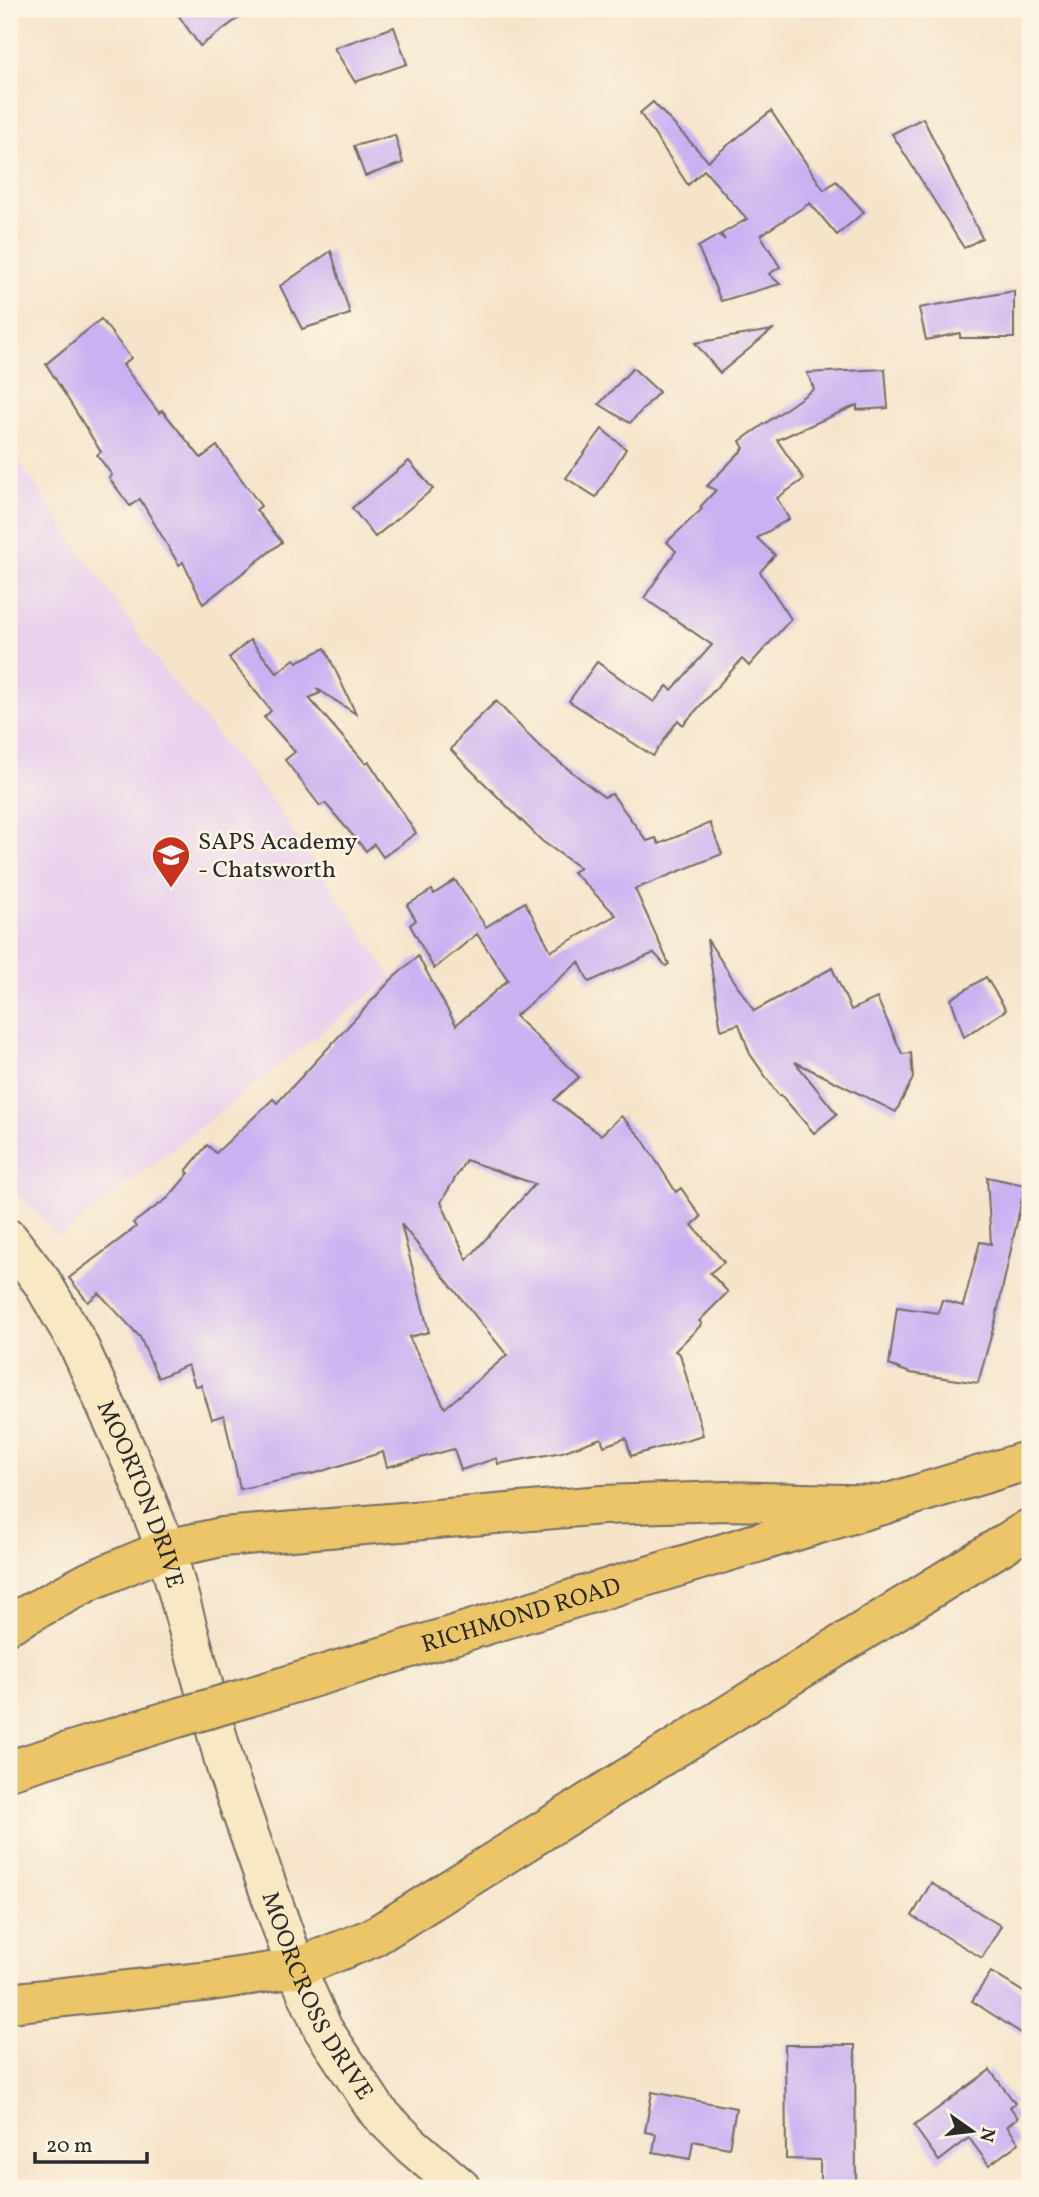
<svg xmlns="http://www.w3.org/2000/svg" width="1039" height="2197" viewBox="0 0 1039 2197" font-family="Vollkorn,serif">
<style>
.built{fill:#e9d2ed}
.building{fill:#c9b1f2;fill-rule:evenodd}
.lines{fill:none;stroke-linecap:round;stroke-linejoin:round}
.secondary-casing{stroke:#726c63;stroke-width:42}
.highway-casing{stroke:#726c63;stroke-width:42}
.secondary{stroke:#f8e8c3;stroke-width:38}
.highway{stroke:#edc569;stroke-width:38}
.highway-bridge-casing{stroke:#726c63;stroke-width:42;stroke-linecap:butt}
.highway-bridge{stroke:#edc569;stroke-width:38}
.labels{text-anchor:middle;stroke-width:5;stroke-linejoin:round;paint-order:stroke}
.poi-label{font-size:24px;fill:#2b2b2b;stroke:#fcf5e5;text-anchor:start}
.street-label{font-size:24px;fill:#2b2b2b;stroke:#fcf5e5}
</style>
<rect width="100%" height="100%" fill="#fcf5e5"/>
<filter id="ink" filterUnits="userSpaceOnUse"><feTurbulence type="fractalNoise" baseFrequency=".0143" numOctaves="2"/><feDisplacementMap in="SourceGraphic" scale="14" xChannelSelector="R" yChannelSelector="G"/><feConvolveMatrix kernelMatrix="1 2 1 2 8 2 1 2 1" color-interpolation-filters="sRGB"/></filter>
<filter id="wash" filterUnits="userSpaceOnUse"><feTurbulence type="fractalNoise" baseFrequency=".00686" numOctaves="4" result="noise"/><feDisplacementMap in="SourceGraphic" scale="28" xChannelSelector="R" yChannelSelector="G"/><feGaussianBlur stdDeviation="1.57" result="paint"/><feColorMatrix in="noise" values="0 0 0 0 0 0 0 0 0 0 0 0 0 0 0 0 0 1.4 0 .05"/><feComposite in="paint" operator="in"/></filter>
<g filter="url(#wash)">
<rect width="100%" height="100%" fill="#f6e4ca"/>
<polygon class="built" points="9,447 160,665 273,802 392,977 60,1237 9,1186"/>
<g id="blocks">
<g class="building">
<polygon points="174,9 251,9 200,46"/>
<polygon points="394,27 407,64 355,82 334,48"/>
<polygon points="653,102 708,161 771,111 824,190 836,181 864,212 837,235 810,203 761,235 760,234 780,267 769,274 780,284 721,301 698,247 719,235 725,240 721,234 747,219 704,170 688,185 640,113"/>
<polygon points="923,118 982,238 964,248 892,134"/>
<polygon points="395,135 403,163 365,176 354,146"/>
<polygon points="331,251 350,314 302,329 280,286"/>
<polygon points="1014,291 1014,338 960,338 960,333 926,340 919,308"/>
<polygon points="101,319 131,358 123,365 159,413 162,410 201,458 217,446 261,506 256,510 282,542 203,604 183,562 179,565 140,499 130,506 109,478 112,475 97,455 101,452 46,364"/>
<polygon points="772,330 720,373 695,343"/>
<polygon points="633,368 659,392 630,423 599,404"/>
<polygon points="885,369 888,408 857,410 857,405 777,440 804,479 777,498 789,519 757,538 775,555 760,572 791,619 749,666 742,659 683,725 678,720 653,756 569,701 597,662 654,702 667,686 672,690 712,645 644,598 676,551 667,542 702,509 700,507 716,490 707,486 744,448 740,441 814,389 807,373"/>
<polygon points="602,429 626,449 596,497 566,478"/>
<polygon points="409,461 433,489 375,537 352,508"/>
<polygon points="250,640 277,673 294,659 297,662 325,648 356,714 316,688 320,693 309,698 366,764 369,762 416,833 383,857 374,844 366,851 325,803 320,806 285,760 295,752 264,717 271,711 229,658"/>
<path d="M496 701 540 747 604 797 612 794 647 841 656 838 659 844 710 823 722 854 635 889 669 964 666 966 654 953 589 982 579 962 515 1016 579 1077 554 1100 601 1135 621 1116 641 1137 676 1192 681 1188 701 1217 692 1225 724 1262 710 1273 728 1292 699 1321 702 1324 675 1351 680 1354 703 1435 631 1456 626 1438 604 1446 601 1438 562 1452 498 1464 497 1458 461 1470 454 1449 387 1467 383 1452 316 1473 240 1489 224 1415 212 1419 201 1385 195 1386 188 1365 158 1378 140 1337 99 1293 88 1302 69 1278 136 1227 133 1223 168 1198 189 1173 186 1171 207 1145 216 1153 273 1099 277 1103 391 980 418 956 456 1025 508 980 477 934 434 969 410 925 416 920 407 905 432 890 434 894 455 880 486 927 525 902 551 951 616 915 573 872 580 868 542 841 451 750 462 734ZM466 1160 535 1184 467 1260 441 1202ZM401 1224 507 1355 445 1408 409 1337 429 1332Z"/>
<polygon points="707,939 754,1011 832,968 851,1010 877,998 902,1054 911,1053 913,1078 896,1112 795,1062 837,1114 814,1133 781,1095 779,1096 750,1054 739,1024 721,1030"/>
<polygon points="986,977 1006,1010 964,1037 951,999"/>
<polygon points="987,1177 1025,1185 996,1318 978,1383 910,1373 889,1365 897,1307 938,1313 942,1300 963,1306 980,1242 991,1244"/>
<polygon points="931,1883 1001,1926 982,1958 912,1916"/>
<polygon points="991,1972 1030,1996 1030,2039 972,2001"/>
<polygon points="785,2045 855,2045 856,2188 820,2188 820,2160 786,2159"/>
<polygon points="990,2070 1015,2103 1010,2107 1018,2118 1007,2126 1019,2143 989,2165 969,2138 939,2161 914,2126"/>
<polygon points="652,2092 736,2108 729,2148 693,2141 690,2159 653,2152 656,2134 645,2132"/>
</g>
</g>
</g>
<g filter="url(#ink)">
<use href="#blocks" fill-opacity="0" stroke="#726c63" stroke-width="2"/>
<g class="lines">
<g class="secondary-casing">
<g id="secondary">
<path id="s1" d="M9 1239 42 1282 78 1344 133 1465 166 1549 227 1771 296 1968 323 2029 378 2112 411 2145 461 2188"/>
</g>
</g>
<g class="highway-casing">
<g id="highway">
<polyline points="9,1624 90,1581 166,1549 222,1537 602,1505 727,1501 883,1505"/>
<path id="s2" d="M249 1697 1030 1460"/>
<polyline points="9,1770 177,1718"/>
<polyline points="9,2003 211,1981 296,1968 372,1938 790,1676 1030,1528"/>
</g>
</g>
<use href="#secondary" class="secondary"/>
<use href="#highway" class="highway"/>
<g class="highway-bridge-casing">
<polyline id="highway-bridge" points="177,1718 249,1697"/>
</g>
<use href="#highway-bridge" class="highway-bridge"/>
</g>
</g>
<defs>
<g id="university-pin" transform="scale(2.0125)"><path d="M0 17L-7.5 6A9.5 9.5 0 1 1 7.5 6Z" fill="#c8321e" stroke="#fcf5e5"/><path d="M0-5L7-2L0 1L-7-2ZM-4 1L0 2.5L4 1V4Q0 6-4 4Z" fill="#fff"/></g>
</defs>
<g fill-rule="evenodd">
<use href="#university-pin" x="171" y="855"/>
</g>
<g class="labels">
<g class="poi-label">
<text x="198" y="849">SAPS Academy<tspan x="198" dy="28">- Chatsworth</tspan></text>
</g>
<g class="street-label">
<text dy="8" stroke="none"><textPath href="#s1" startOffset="289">MOORTON DRIVE</textPath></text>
<text dy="8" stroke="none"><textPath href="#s2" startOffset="284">RICHMOND ROAD</textPath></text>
<text dy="8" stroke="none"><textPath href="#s1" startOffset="822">MOORCROSS DRIVE</textPath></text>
</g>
</g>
<rect width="1039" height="2197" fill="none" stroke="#fcf5e5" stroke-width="35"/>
<g transform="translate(972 2131) rotate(104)" stroke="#fcf5e5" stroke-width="5" paint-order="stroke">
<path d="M0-5L12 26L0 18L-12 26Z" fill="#2b2b2b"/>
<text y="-10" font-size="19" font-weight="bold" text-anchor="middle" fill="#2b2b2b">N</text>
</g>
<path d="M35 2152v10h112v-10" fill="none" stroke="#2b2b2b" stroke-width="3.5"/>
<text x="46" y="2152" font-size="21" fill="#2b2b2b" stroke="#fcf5e5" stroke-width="5" paint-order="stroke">20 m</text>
</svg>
